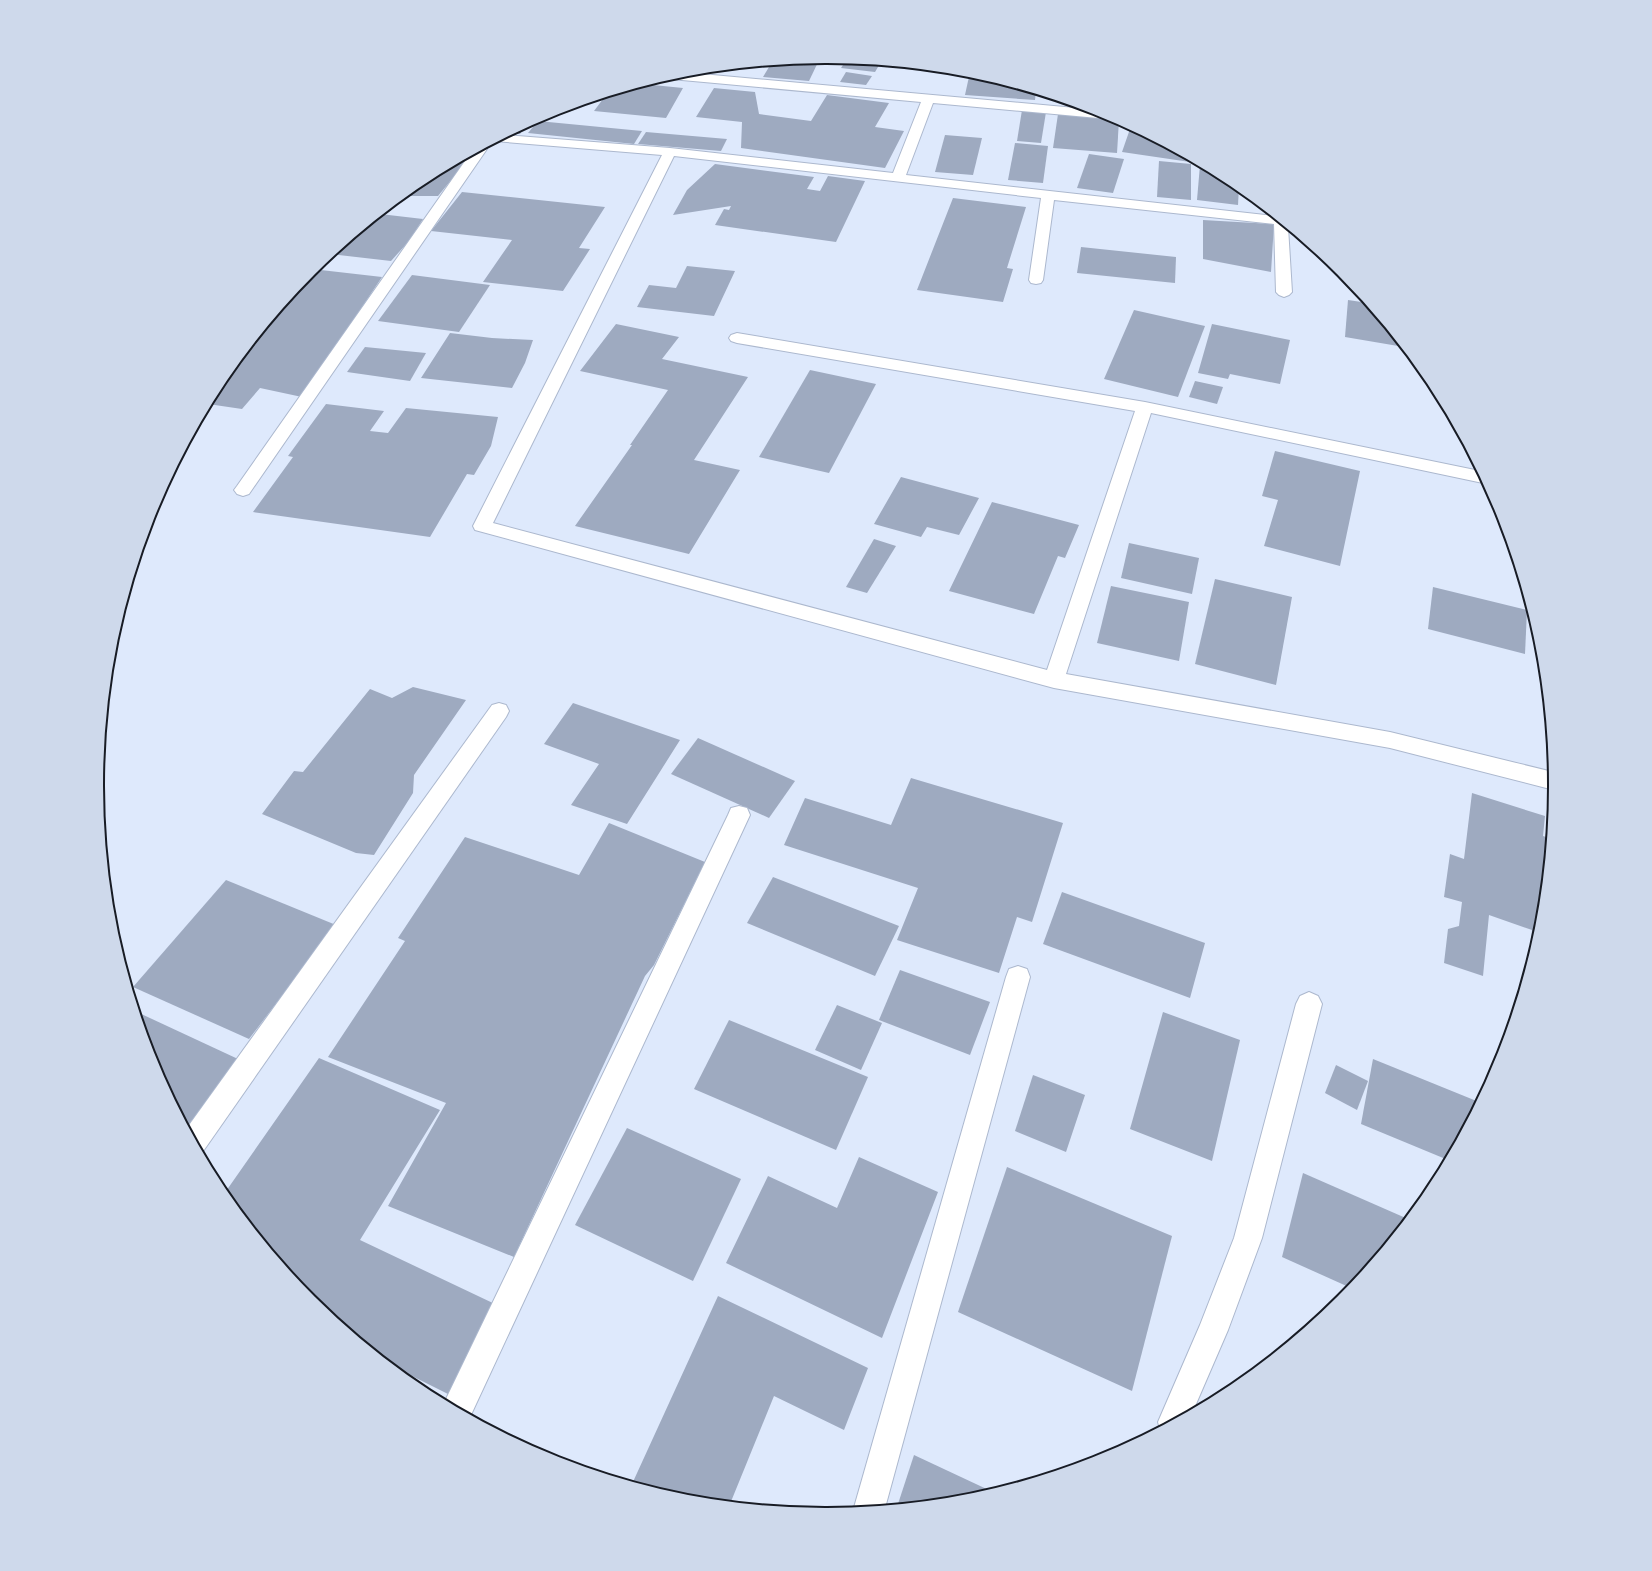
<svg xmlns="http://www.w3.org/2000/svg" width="1652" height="1571" viewBox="0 0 1652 1571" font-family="Signika,sans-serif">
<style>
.building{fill:#9eaac0}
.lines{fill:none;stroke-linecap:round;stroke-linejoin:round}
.street-casing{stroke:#acb8ce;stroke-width:2}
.street{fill:#fff;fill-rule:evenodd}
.rim{fill:none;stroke:#181c25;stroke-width:2}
</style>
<rect width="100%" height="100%" fill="#dee9fc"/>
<g class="building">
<polygon points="820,58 809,81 763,77 772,62"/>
<polygon points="847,59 849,59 881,62 875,72 841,68"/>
<polygon points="846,72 872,76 866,85 840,82"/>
<polygon points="970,72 1036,91 1035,100 965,95"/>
<polygon points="643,84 683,88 666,118 594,111 606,95 627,88 639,89"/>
<polygon points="714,88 755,92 759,114 811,121 827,95 889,103 875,127 904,131 885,168 741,148 742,122 696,117"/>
<polygon points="1022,110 1046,112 1041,143 1017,141"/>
<polygon points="1058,114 1119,120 1117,153 1053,148"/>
<polygon points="538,121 642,131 634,144 528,133"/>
<polygon points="527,123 520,134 509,133 513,131"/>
<polygon points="1131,126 1191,159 1190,162 1122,152"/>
<polygon points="646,132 727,139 721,151 638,144"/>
<polygon points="945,135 982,138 973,175 935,172"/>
<polygon points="1015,143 1048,146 1043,183 1008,180"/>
<polygon points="475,151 438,196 402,196 421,180"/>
<polygon points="1089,154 1124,159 1113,193 1077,188"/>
<polygon points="1159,161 1191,164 1191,200 1157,197"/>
<polygon points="715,164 814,177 807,189 820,191 828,176 865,181 836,242 715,225 724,209 729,210 731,206 673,215 687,190"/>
<polygon points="1200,165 1205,166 1231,180 1239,186 1238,205 1197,200"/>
<polygon points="462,192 605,207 579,248 590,249 563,291 483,282 512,240 431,231"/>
<polygon points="953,198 1026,207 1007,268 1013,269 1003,302 917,290"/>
<polygon points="380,214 423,219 409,241 391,261 330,254"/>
<polygon points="1203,220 1274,224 1271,272 1203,259"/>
<polygon points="1081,247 1176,257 1175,283 1077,273"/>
<polygon points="687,266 735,271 714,316 637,307 649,285 676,288"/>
<polygon points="312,269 382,277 302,397 260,388 242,409 208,404 220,381"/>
<polygon points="412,275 490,285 459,332 378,321"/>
<polygon points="1348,300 1368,303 1404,347 1345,337"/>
<polygon points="1134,310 1205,326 1178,397 1104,379"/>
<polygon points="616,324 679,337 662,359 748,377 694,460 740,470 689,554 575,526 632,445 630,445 668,390 580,371"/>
<polygon points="1212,324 1290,340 1280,384 1230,374 1228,379 1198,373"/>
<polygon points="450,333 492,338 533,340 525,363 512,388 421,378"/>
<polygon points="365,347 426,353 410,381 347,372"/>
<polygon points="810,370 876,384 829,473 759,457"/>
<polygon points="1195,381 1223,387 1217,404 1189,397"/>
<polygon points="326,404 384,411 370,431 388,433 406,408 498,417 491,446 474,475 467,474 430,537 253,512 293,457 288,456"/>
<polygon points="1275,451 1360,471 1340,566 1264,546 1278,500 1262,496"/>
<polygon points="901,477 979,498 959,535 927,527 921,537 874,524"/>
<polygon points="992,502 1079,525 1065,558 1058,556 1034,614 949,591"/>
<polygon points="874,539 896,546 867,593 846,587"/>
<polygon points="1129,543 1199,558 1192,594 1121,578"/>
<polygon points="1215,579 1292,597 1276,685 1195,664"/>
<polygon points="1111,586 1189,602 1179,661 1097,643"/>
<polygon points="1433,587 1527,610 1525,654 1428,629"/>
<polygon points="413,687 466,700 414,775 413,793 374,855 356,853 262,814 294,771 303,772 370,689 392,698"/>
<polygon points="573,703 680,740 627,824 571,805 599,764 544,744"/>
<polygon points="698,738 795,781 769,818 671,774"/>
<polygon points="911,778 1063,823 1032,922 1017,917 999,973 897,940 918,888 784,845 805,798 891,825"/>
<polygon points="1472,793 1545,816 1543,836 1549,838 1540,928 1530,962 1532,930 1489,915 1483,976 1444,963 1448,929 1459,926 1462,902 1444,897 1450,854 1464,859"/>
<polygon points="609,823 705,862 654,965 645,976 514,1257 388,1206 446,1103 328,1057 405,941 398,938 465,837 579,875"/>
<polygon points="773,877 899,926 875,976 747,923"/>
<polygon points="226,880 336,925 249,1039 133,987"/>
<polygon points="1062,892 1205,943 1190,998 1043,944"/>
<polygon points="900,970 990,1002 970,1055 879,1020"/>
<polygon points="837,1005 882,1023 861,1070 815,1050"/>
<polygon points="137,1012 238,1059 187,1127 153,1064"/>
<polygon points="1163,1012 1240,1040 1212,1161 1130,1129"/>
<polygon points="729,1020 868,1077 836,1150 694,1089"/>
<polygon points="319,1058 440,1110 360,1240 497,1305 450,1395 390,1365 311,1300 224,1194"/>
<polygon points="1373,1059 1479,1102 1448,1160 1361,1124"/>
<polygon points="1336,1065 1368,1081 1357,1110 1325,1093"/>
<polygon points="1033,1075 1085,1095 1066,1152 1015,1131"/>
<polygon points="627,1128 741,1179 693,1281 575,1225"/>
<polygon points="859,1157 938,1192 882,1338 726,1263 768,1176 837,1208"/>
<polygon points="1007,1167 1172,1236 1132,1391 958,1312"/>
<polygon points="1303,1173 1408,1219 1351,1288 1282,1257"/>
<polygon points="718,1296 868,1368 844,1430 774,1396 730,1504 684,1500 632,1484"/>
<polygon points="914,1455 993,1492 968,1500 897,1507"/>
</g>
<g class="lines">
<g class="street-casing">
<g id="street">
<polygon points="680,72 1097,110 1114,117 1109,119 933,103 906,175 1275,216 1288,227 1292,292 1289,295 1284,297 1279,295 1276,292 1274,224 1054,200 1043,280 1041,283 1036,284 1031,283 1029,280 1041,198 674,156 493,523 1047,670 1135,411 737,343 731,341 729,338 731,335 737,333 1145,402 1480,471 1486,482 1483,483 1151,413 1066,674 1390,732 1553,772 1554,790 1390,748 1054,688 475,530 473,526 662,155 494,141 506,135 670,148 893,173 921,102 671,79 666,76"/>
<polygon points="485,146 487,149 249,494 243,496 237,494 234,490 237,486 470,154"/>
<polygon points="499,703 506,705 509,711 506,717 204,1150 200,1152 187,1128 492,705"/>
<polygon points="739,806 747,808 750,815 470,1417 444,1404 446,1399 728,815 731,808"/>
<polygon points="1018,966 1027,969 1030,977 885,1508 853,1511 1006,977 1009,969"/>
<polygon points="1309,992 1318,996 1322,1004 1262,1238 1228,1330 1193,1411 1160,1429 1158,1422 1200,1325 1234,1238 1296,1004 1300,996"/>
</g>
</g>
<use href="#street" class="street"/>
</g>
<path d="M0 0H1652V1571H0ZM825 64H827A721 721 0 0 1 1548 785V786A721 721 0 0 1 827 1507H825A721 721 0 0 1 104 786V785A721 721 0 0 1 825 64Z" fill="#ced9eb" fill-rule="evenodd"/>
<path class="rim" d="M825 64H827A721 721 0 0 1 1548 785V786A721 721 0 0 1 827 1507H825A721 721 0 0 1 104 786V785A721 721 0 0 1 825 64Z"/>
</svg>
